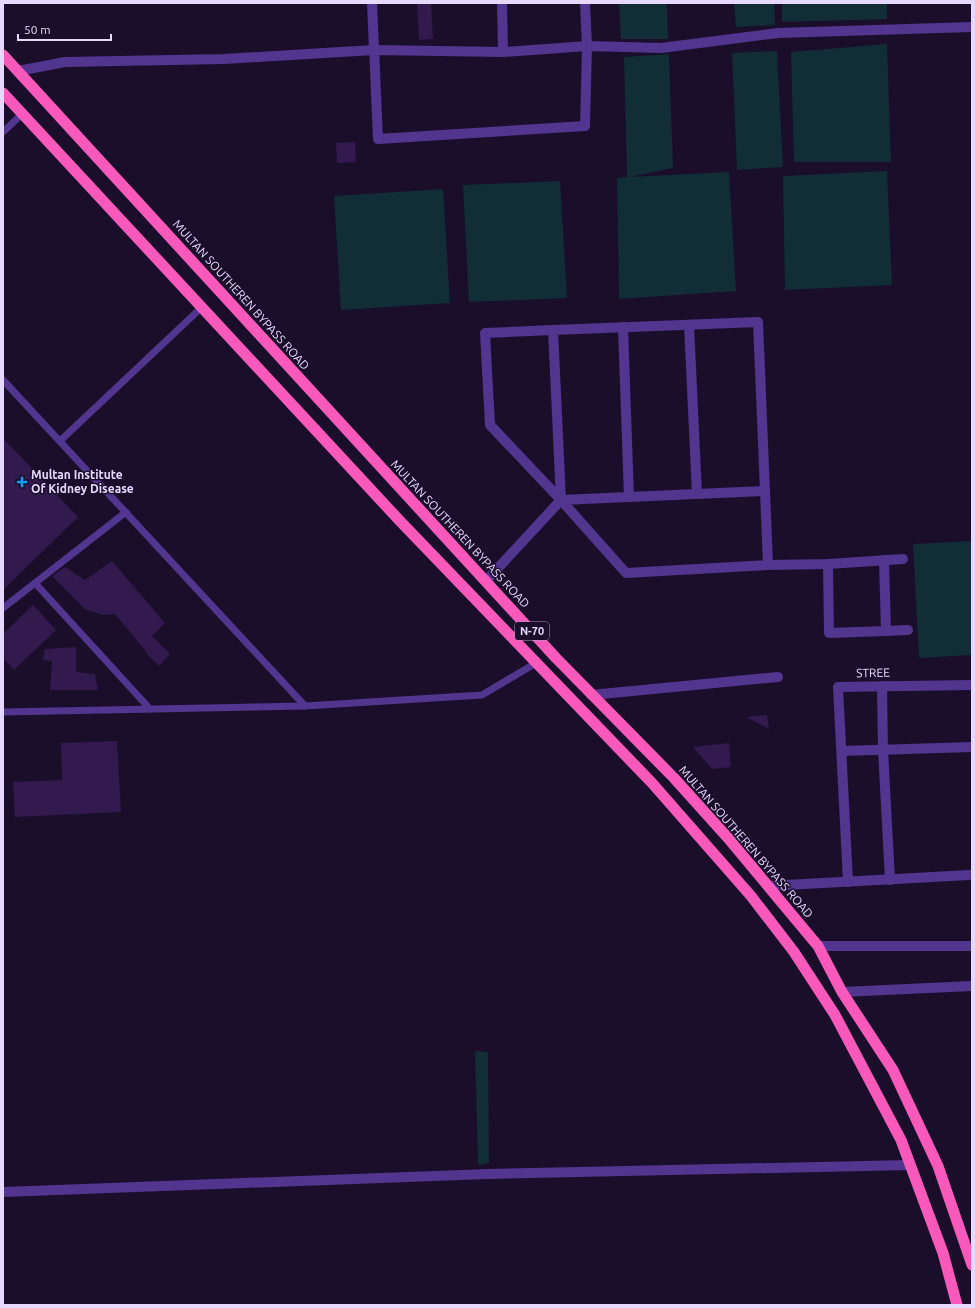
<svg xmlns="http://www.w3.org/2000/svg" width="975" height="1308" viewBox="0 0 975 1308" font-family="Ubuntu,sans-serif">
<style>
.green{fill:#112d36}
.building{fill:#32194e}
.lines{fill:none;stroke-linecap:round;stroke-linejoin:round}
.service{stroke:#51358e;stroke-width:7}
.minor{stroke:#51358e;stroke-width:10}
.trunk{stroke:#f859ba;stroke-width:11}
.poi-dot{fill:#04a0ff;stroke:#1b0e2b;stroke-width:1.5}
.labels{text-anchor:middle;stroke-width:3;stroke-linejoin:round;paint-order:stroke}
.shield{fill:#1b0e2b;stroke:#aa9bbf;stroke-width:1}
.shield-label{font-size:11px;font-weight:bold;fill:#e7d8ff}
.street-label{font-size:12px;fill:#e7d8ff;stroke:#1b0e2b}
.poi-label{font-size:12px;font-weight:bold;fill:#e7d8ff;stroke:#1b0e2b;text-anchor:start}
</style>
<rect width="100%" height="100%" fill="#1b0e2b"/>
<g class="green">
<polygon points="619,3 667,3 668,39 621,39"/>
<polygon points="734,3 774,3 775,25 736,27"/>
<polygon points="782,3 887,3 887,19 782,22"/>
<polygon points="887,44 891,162 794,162 791,52"/>
<polygon points="777,51 783,167 737,170 732,53"/>
<polygon points="669,54 673,168 630,177 729,172 736,291 619,299 617,178 627,177 624,57"/>
<polygon points="887,171 892,285 785,290 783,176"/>
<polygon points="560,181 567,298 469,302 463,185"/>
<polygon points="443,189 450,303 341,310 334,196"/>
<polygon points="972,541 972,655 919,658 913,544"/>
<polygon points="475,1051 488,1052 489,1163 478,1165"/>
</g>
<g class="building">
<polygon points="417,3 431,3 433,39 419,40"/>
<polygon points="355,142 356,162 337,163 336,143"/>
<polygon points="3,438 78,517 3,590"/>
<polygon points="112,561 165,623 152,636 170,654 159,666 145,652 146,651 115,614 103,615 85,609 52,576 65,567 85,580"/>
<polygon points="33,605 56,630 14,670 3,658 3,634"/>
<polygon points="76,647 76,672 95,674 98,690 50,690 52,661 43,660 45,649"/>
<polygon points="767,715 769,729 746,717"/>
<polygon points="117,741 121,812 15,817 13,782 62,780 61,743"/>
<polygon points="729,743 731,767 712,769 693,747"/>
</g>
<g class="lines">
<g class="service">
<polyline points="3,132 22,114"/>
<polyline points="3,380 305,706"/>
<polyline points="60,441 202,307"/>
<polyline points="35,583 150,709"/>
<polyline points="3,608 126,512"/>
<polyline points="3,712 305,706 482,695 536,663"/>
</g>
<g class="minor">
<polyline points="372,3 378,139 585,126 587,46 585,3"/>
<polyline points="502,3 503,52"/>
<polyline points="18,71 65,62 224,59 374,50 503,52 587,46 661,48 778,33 972,27"/>
<polyline points="689,325 697,494"/>
<polyline points="623,327 629,497"/>
<polyline points="561,500 553,330 758,322 765,491"/>
<polyline points="828,564 829,633 886,631 884,560"/>
<polyline points="768,565 828,564 903,559"/>
<polyline points="486,581 561,500 626,573 768,565 765,491 561,500 490,425 485,333 553,330"/>
<polyline points="886,631 908,630"/>
<polyline points="882,686 883,750 890,880"/>
<polyline points="591,695 778,677"/>
<polyline points="842,751 972,747"/>
<polyline points="848,882 838,687 972,685"/>
<polyline points="768,886 969,875"/>
<polyline points="818,946 972,946"/>
<polyline points="842,992 972,986"/>
<polyline points="3,1192 488,1174 910,1165"/>
</g>
<g class="trunk">
<polyline points="3,55 556,658 674,778 728,838 818,946 842,992 893,1070 938,1166 972,1265"/>
<polyline points="3,93 399,520 652,783 751,896 794,952 835,1015 901,1140 943,1253 957,1305"/>
</g>
</g>
<path class="poi-dot" d="M20 476h4v4h4v4h-4v4h-4v-4h-4v-4h4z"/>
<g class="labels">
<rect class="shield" x="515" y="622" width="34" height="18" rx="3"/>
<g class="shield-label">
<text x="532" y="635">N-70</text>
</g>
<g class="street-label">
<text transform="translate(241 295) rotate(48)" y="4">MULTAN SOUTHEREN BYPASS ROAD</text>
<text transform="translate(460 534) rotate(47)" y="4">MULTAN SOUTHEREN BYPASS ROAD</text>
<text transform="translate(873 673) rotate(-1)" y="4">STREE</text>
<text transform="translate(746 842) rotate(49)" y="4">MULTAN SOUTHEREN BYPASS ROAD</text>
</g>
<g class="poi-label">
<text x="31" y="479">Multan Institute<tspan x="31" dy="14">Of Kidney Disease</tspan></text>
</g>
</g>
<rect width="975" height="1308" fill="none" stroke="#e7d8ff" stroke-width="8"/>
<path d="M18 34v6h93v-6" fill="none" stroke="#e7d8ff" stroke-width="2"/>
<text x="24" y="34" font-size="12" fill="#e7d8ff" stroke="#1b0e2b" stroke-width="3" paint-order="stroke">50 m</text>
</svg>
